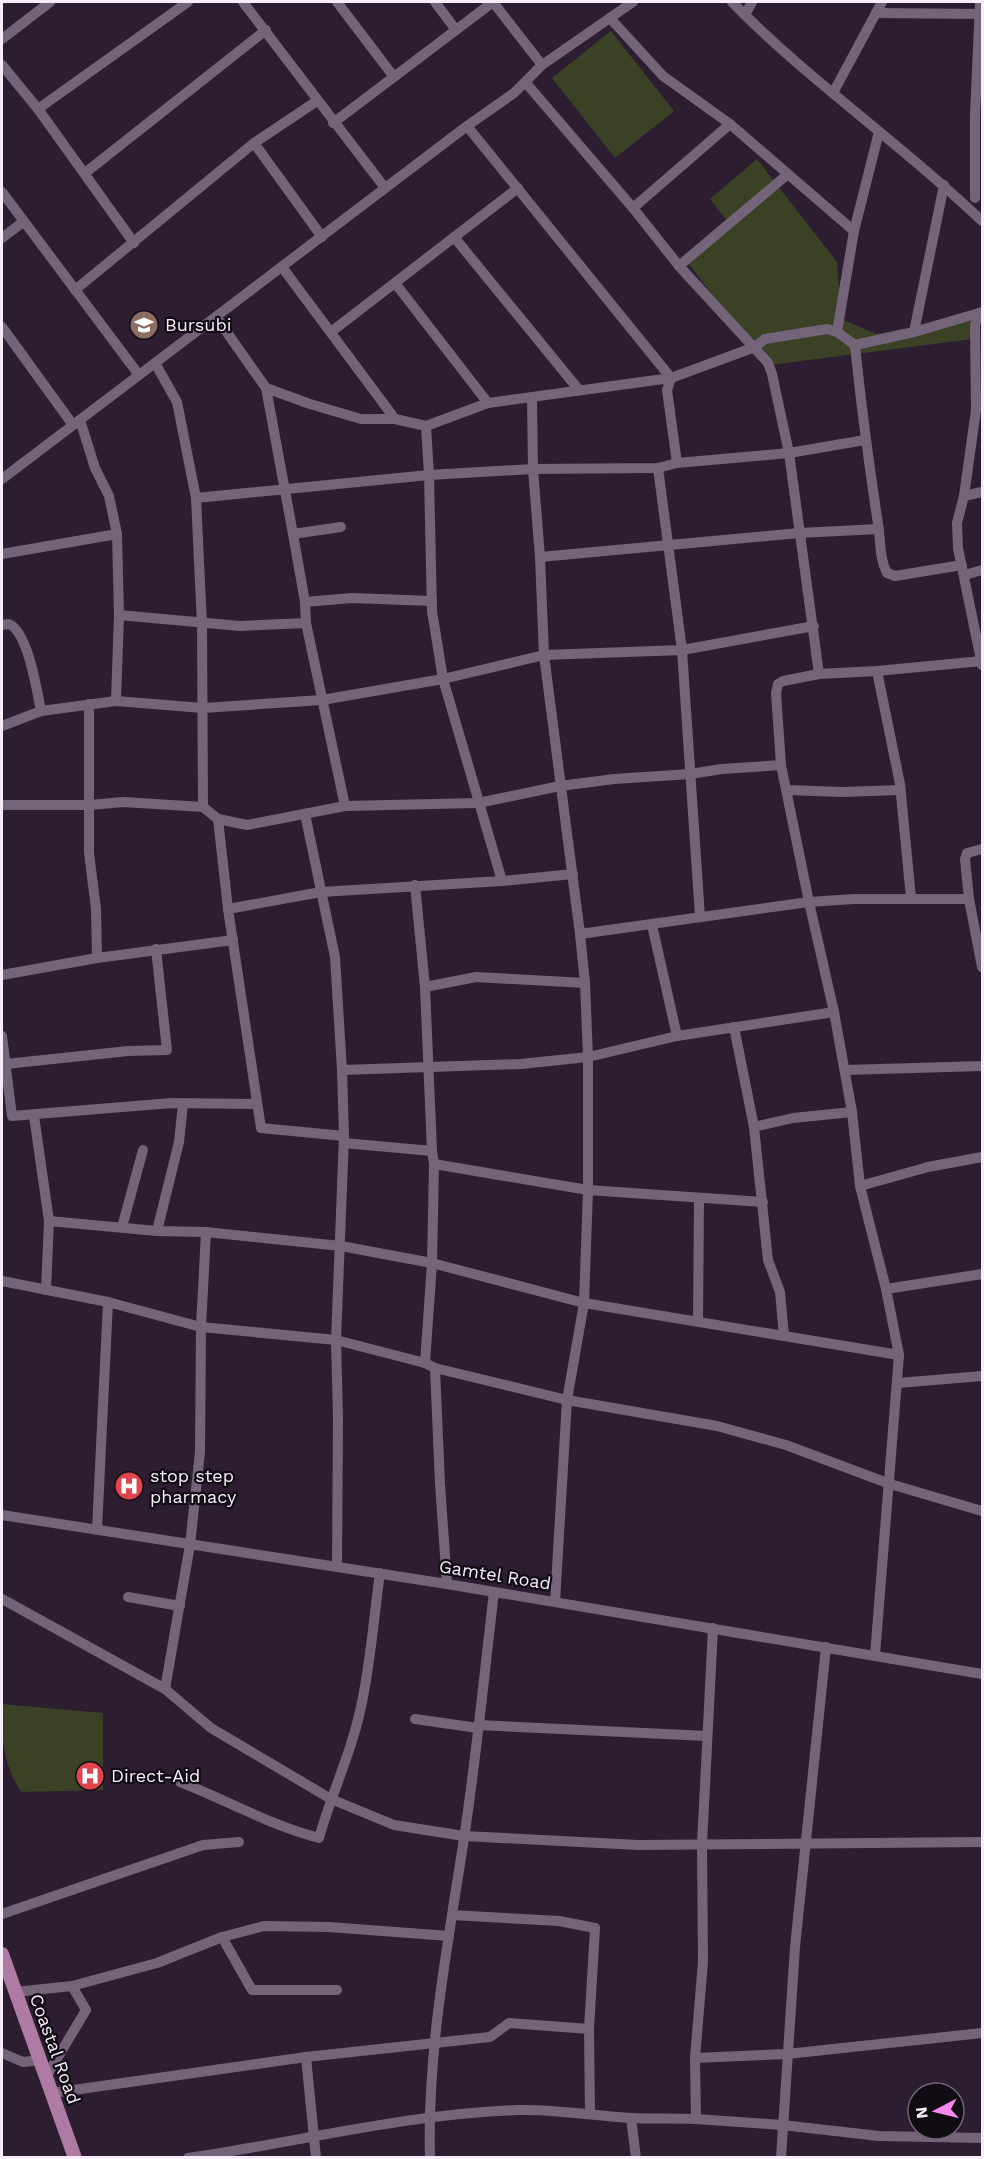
<svg xmlns="http://www.w3.org/2000/svg" width="984" height="2159" viewBox="0 0 984 2159" font-family="'Work Sans',sans-serif">
<style>
.green{fill:#3b4125}
.lines{fill:none;stroke-linecap:round;stroke-linejoin:round}
.minor{stroke:#746479;stroke-width:10}
.major{stroke:#af7ba3;stroke-width:14}
.labels{text-anchor:middle;stroke-width:4.5;stroke-linejoin:round;paint-order:stroke}
.poi-label{font-size:18px;fill:#f6edf9;stroke:#110b13;text-anchor:start}
.street-label{font-size:18px;fill:#f6edf9;stroke:#110b13}
</style>
<rect width="100%" height="100%" fill="#2c1e30"/>
<g class="green">
<polygon points="611,31 674,111 615,158 552,78"/>
<polygon points="757,159 837,262 841,307 844,320 876,334 971,317 973,339 770,365 746,339 688,263 732,227 710,199"/>
<path d="M2 1704 103 1713V1790L21 1792C3 1765 1 1736 2 1704Z"/>
</g>
<g class="lines">
<g class="minor">
<polyline points="243,2 385,188"/>
<polyline points="337,2 394,77"/>
<polyline points="435,2 456,30 493,2 542,65"/>
<path d="M732 2C809 81 902 144 982 221"/>
<polyline points="876,13 982,14"/>
<polyline points="745,15 752,2"/>
<polyline points="610,18 663,76 730,124 854,231"/>
<polyline points="2,39 50,2"/>
<polyline points="2,65 38,109 134,243"/>
<polyline points="526,83 633,208 679,266 768,363 772,374 789,453 819,674"/>
<polyline points="833,93 882,2"/>
<polyline points="38,109 188,2"/>
<polyline points="333,123 456,30"/>
<polyline points="467,126 671,378 667,390 677,463"/>
<polyline points="254,143 322,237"/>
<polyline points="85,173 266,30"/>
<polyline points="2,192 139,375"/>
<polyline points="975,198 975,115 980,2"/>
<polyline points="633,208 730,124"/>
<polyline points="454,237 579,390"/>
<polyline points="2,238 23,222"/>
<polyline points="679,266 788,174"/>
<polyline points="282,267 395,419"/>
<polyline points="395,283 488,403"/>
<polyline points="75,290 254,143 317,101"/>
<polyline points="982,312 979,313 975,325 976,410 964,496 957,523 958,548 982,665"/>
<polyline points="216,317 266,388 293,534 305,602 306,623 345,806"/>
<polyline points="2,327 73,425"/>
<polyline points="331,332 518,188"/>
<polyline points="837,332 854,231 879,132"/>
<polyline points="914,332 944,185"/>
<polyline points="855,345 914,332 979,313"/>
<polyline points="155,363 177,402 196,498 202,624 203,807"/>
<path d="M266 388 310 404 361 419H395L426 426 488 403 671 378 755 347 765 339 827 329 837 332 855 345C861 405 869 464 878 524 881 541 879 558 887 573L895 576 962 565"/>
<polyline points="532,398 533,469 540,557 544,655 580,934 585,983 588,1057 588,1190 584,1303 567,1400 555,1602"/>
<polyline points="80,420 95,468 109,496 117,534 119,615 116,701"/>
<polyline points="426,426 429,475 432,611 443,679 502,881"/>
<polyline points="658,468 682,650 700,917"/>
<polyline points="2,479 467,126 514,93 542,65 633,2"/>
<polyline points="964,496 982,492"/>
<polyline points="196,498 429,475 533,469 658,468 677,463 789,453 865,440"/>
<polyline points="293,534 341,527"/>
<polyline points="2,554 117,534"/>
<polyline points="540,557 799,533 879,529"/>
<polyline points="965,575 982,570"/>
<polyline points="305,602 352,598 432,601"/>
<polyline points="119,615 240,626 306,623"/>
<path d="M2 625 9 624C28 632 37 691 41 711"/>
<polyline points="877,671 900,784 911,898"/>
<polyline points="89,704 89,853 96,909 97,958"/>
<polyline points="2,726 41,711 116,701 203,708 322,700 443,679 544,655 682,650 814,626"/>
<polyline points="787,790 842,792 900,790"/>
<polyline points="2,805 90,805 123,802 203,807 218,819 247,825 345,806 478,803 560,786 614,779 690,774 722,769 781,765"/>
<polyline points="305,814 335,957 342,1070 344,1136 336,1340 338,1418 337,1567"/>
<polyline points="218,819 228,909 261,1128 344,1136"/>
<polyline points="982,849 967,853 965,859 969,899 982,967"/>
<polyline points="415,885 425,987 432,1151 434,1164 432,1263 425,1363"/>
<polyline points="228,909 321,892 502,881 573,874"/>
<polyline points="652,925 677,1036"/>
<polyline points="580,934 809,902 854,899 969,899"/>
<polyline points="2,975 97,958 233,940"/>
<polyline points="425,987 476,977 585,983"/>
<polyline points="734,1027 754,1127 768,1260 780,1292 784,1336"/>
<polyline points="2,1036 12,1116 172,1103 256,1104"/>
<polyline points="6,1064 128,1051 167,1050 156,949"/>
<polyline points="342,1070 521,1064 588,1057 677,1036 834,1012"/>
<polyline points="845,1070 982,1066"/>
<polyline points="34,1116 49,1221 46,1290"/>
<polyline points="754,1127 793,1118 852,1112"/>
<polyline points="344,1143 432,1151"/>
<polyline points="434,1164 588,1190 763,1202"/>
<polyline points="860,1186 928,1167 982,1157"/>
<polyline points="49,1221 157,1231 206,1232 341,1246 432,1263 584,1303 899,1355"/>
<polyline points="122,1227 143,1150"/>
<polyline points="157,1231 179,1142 183,1104"/>
<polyline points="2,1281 108,1302 201,1327 336,1340 425,1363 435,1368 567,1400 717,1426 786,1445 890,1484 982,1511"/>
<polyline points="886,1289 982,1274"/>
<polyline points="698,1322 699,1199"/>
<polyline points="435,1368 440,1484 447,1584"/>
<polyline points="898,1383 982,1376"/>
<polyline points="2,1515 447,1584 982,1674"/>
<polyline points="97,1530 108,1302"/>
<polyline points="128,1597 180,1606"/>
<polyline points="2,1599 165,1689 211,1728 331,1799 394,1825 464,1836 638,1845 982,1842"/>
<polyline points="875,1655 899,1355 886,1289 860,1186 852,1112 834,1012 809,902 781,765 776,693 778,684 783,681 819,674 877,671 982,661"/>
<polyline points="165,1689 190,1545 200,1452 201,1327 206,1232"/>
<polyline points="415,1719 478,1728"/>
<polyline points="478,1725 707,1736"/>
<path d="M180 1782C227 1800 271 1826 319 1838 332 1792 353 1749 362 1702 371 1659 374 1616 380 1573"/>
<polyline points="2,1914 203,1845 239,1842"/>
<polyline points="452,1915 559,1921 595,1928 589,2029 590,2113"/>
<polyline points="222,1937 252,1990 337,1990"/>
<polyline points="15,1992 72,1986 157,1963 222,1937 264,1926 329,1927 449,1936"/>
<polyline points="2,2053 23,2062 40,2060"/>
<polyline points="306,2057 316,2158"/>
<polyline points="695,2058 787,2054 982,2033"/>
<polyline points="46,2077 86,2010 72,1986"/>
<polyline points="52,2093 306,2057 490,2037 509,2023 589,2029"/>
<polyline points="631,2118 636,2158"/>
<polyline points="696,2119 782,2125 879,2136 982,2138"/>
<path d="M188 2158C298 2142 407 2114 518 2110 556 2109 594 2116 632 2118 653 2119 675 2118 696 2119L695 2058 703 1962 702 1844 713 1628"/>
<path d="M430 2158C427 2053 447 1949 463 1845 476 1761 484 1676 494 1592"/>
<polyline points="781,2158 795,1947 826,1647"/>
</g>
<polyline class="major" points="2,1954 75,2158"/>
</g>
<defs>
<g id="school-disc" transform="scale(1.5)"><circle r="9.5" fill="#8d6e63" stroke="#110b13"/><path d="M0-5L7-2L0 1L-7-2ZM-4 1L0 2.5L4 1V4Q0 6-4 4Z" fill="#fff"/></g>
<g id="hospital-disc" transform="scale(1.5)"><circle r="9.5" fill="#e0444e" stroke="#110b13"/><path d="M-5-5h3v3.5h4V-5h3V5h-3V1.5h-4V5h-3Z" fill="#fff"/></g>
</defs>
<g fill-rule="evenodd">
<use href="#school-disc" x="144" y="325"/>
<use href="#hospital-disc" x="129" y="1486"/>
<use href="#hospital-disc" x="90" y="1776"/>
</g>
<g class="labels">
<g class="poi-label">
<text x="165" y="331">Bursubi</text>
<text x="150" y="1482">stop step<tspan x="150" dy="21">pharmacy</tspan></text>
<text x="111" y="1782">Direct-Aid</text>
</g>
<g class="street-label">
<text transform="translate(495 1575) rotate(9)" y="6">Gamtel Road</text>
<text transform="translate(55 2049) rotate(70)" y="6">Coastal Road</text>
</g>
</g>
<rect width="984" height="2159" fill="none" stroke="#f6edf9" stroke-width="6"/>
<g transform="translate(936 2111) rotate(263)"><circle r="28" fill="#110b13" stroke="#6d656f" stroke-width="1.5"/>
<path d="M0-4.5L10 22L0 15L-10 22Z" fill="#f788eb"/>
<text y="-9" font-size="16" font-weight="bold" text-anchor="middle" fill="#f6edf9">N</text>
</g>
</svg>
